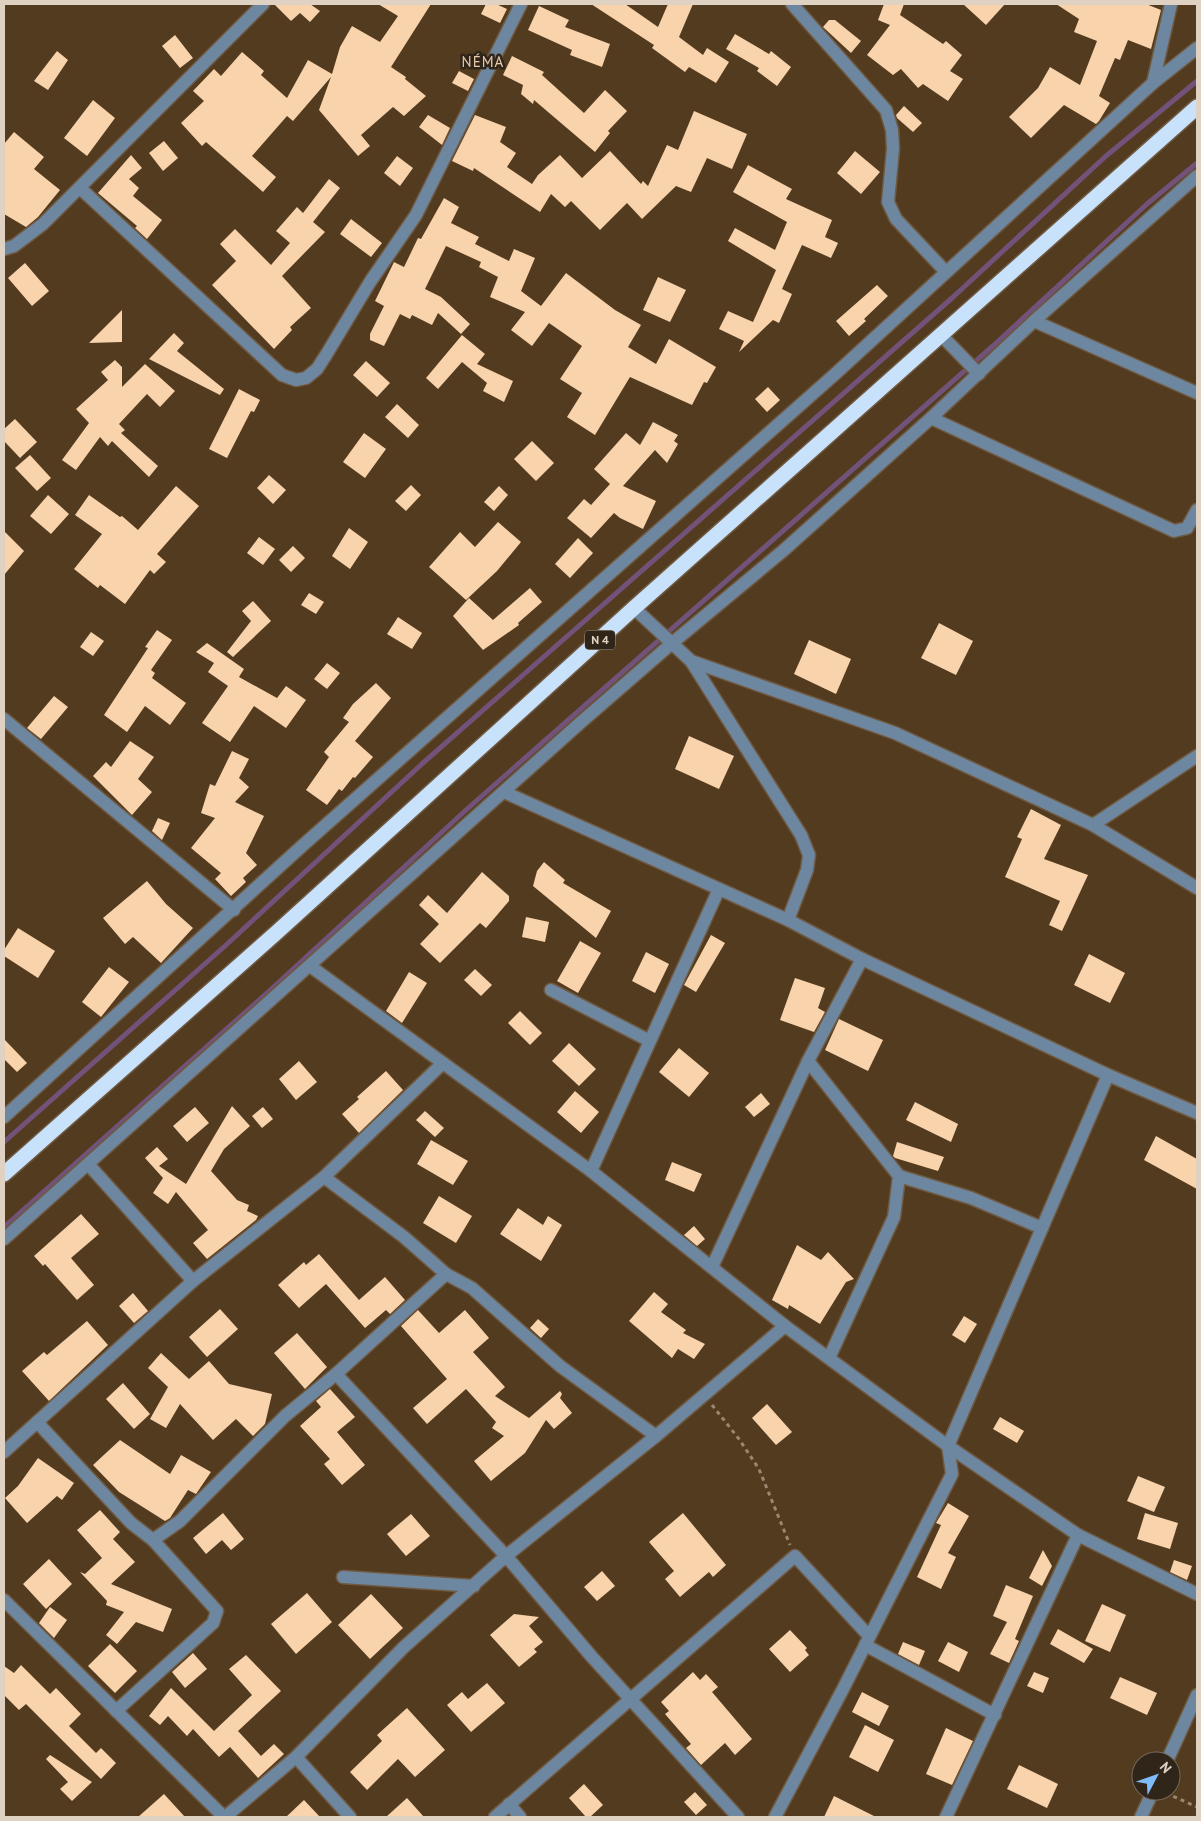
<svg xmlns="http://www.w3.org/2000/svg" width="1201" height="1821" viewBox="0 0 1201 1821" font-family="'PT Sans',sans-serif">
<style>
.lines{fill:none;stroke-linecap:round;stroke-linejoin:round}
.stream{stroke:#715279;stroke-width:5}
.building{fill:#f8d3ab}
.minor-casing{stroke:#6f5940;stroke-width:15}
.highway-casing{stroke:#6f5940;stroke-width:18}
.path{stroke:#9a8771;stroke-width:3;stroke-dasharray:4 4;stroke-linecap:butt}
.minor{stroke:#6d87a1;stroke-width:12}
.highway{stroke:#c9e2fc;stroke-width:15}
.labels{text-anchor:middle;stroke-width:5;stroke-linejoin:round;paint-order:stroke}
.shield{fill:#302519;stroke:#ab9e8f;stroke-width:1}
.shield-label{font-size:12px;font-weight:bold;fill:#e0d2c2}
.neighbourhood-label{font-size:15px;letter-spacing:1px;fill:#e9cbac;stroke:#302519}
</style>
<rect width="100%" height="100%" fill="#533b20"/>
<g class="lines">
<g class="stream">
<polyline points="4,1142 225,946 423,763 952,298 1106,156 1197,81"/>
<polyline points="4,1227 267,993 466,810 994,345 1147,204 1197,163"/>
</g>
</g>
<g class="building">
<polygon points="274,4 310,4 320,11 310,22 300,13 291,21"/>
<polygon points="378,4 431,4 391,67 406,77 405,79 426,96 404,116 393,107 361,135 370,146 358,156 319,110 331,77 293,121 287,116 252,156 276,177 263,192 206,142 202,146 181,123 204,101 193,91 214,69 221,76 242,52 264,71 261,75 287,98 308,60 332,74 340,47 352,26 380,42 398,16"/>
<polygon points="486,4 496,4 507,9 500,23 481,14"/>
<polygon points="591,4 625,4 658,27 668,4 693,4 679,37 703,55 707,48 729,62 716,83 689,67 685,72 652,48 654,45"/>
<polygon points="884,4 904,4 900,15 943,44 946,41 962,55 950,71 963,79 948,101 923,84 918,88 901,69 893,75 867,55 890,25 878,20"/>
<polygon points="963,4 1005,4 986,25"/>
<polygon points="1056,4 1146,4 1161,10 1151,49 1128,40 1120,60 1115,58 1099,96 1110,103 1099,121 1096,124 1064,105 1031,138 1009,117 1038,88 1050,67 1080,85 1097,41 1074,32 1079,19"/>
<polygon points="539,6 569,20 565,27 610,44 602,67 570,55 572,50 528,30"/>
<polygon points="829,20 835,20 861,41 851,53 823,27"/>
<polygon points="735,34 769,54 771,51 791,67 777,86 757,71 759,68 726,49"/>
<polygon points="175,35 193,58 180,68 162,46"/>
<polygon points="57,51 68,60 48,90 34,81"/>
<polygon points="512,56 544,72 542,75 584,113 605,90 627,111 608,131 610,133 595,152 534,100 533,104 521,94 523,85 503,75"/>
<polygon points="459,71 474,79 468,91 452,83"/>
<polygon points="93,100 115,118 87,156 64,138"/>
<polygon points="904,106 922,123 913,132 897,118 896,115"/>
<polygon points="694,111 747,134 732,169 707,158 691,192 676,186 642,219 627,203 600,230 571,201 565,207 551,194 540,212 474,168 473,171 452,161 475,115 506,127 500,142 516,153 507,167 532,184 538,175 560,155 582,178 610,151 641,184 643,181 648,186 667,145 678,150"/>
<polygon points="428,115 450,128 442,145 419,127"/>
<polygon points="14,132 44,157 34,169 60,190 38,217 26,227 4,214 4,144"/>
<polygon points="164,141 178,158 163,171 149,153"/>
<polygon points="855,151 880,172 861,194 837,173"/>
<polygon points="131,155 142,168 129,179 139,188 133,196 162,220 147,239 135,228 137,226 98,193"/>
<polygon points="397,156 413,168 400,186 384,173"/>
<polygon points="748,165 792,189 786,199 832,220 825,237 838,243 831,258 802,245 782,289 792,294 779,323 773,320 739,352 744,341 719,329 728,311 753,322 776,270 728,241 735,228 775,250 787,222 733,192"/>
<polygon points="329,179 340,188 313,222 325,232 282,276 311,308 290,327 292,330 274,349 212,285 236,261 220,244 235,229 271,265 290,243 276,231 297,207 303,213"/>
<polygon points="444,198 459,207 451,223 479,237 475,244 509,261 514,249 535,258 521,291 541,306 566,273 615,310 641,325 628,347 656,364 669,339 716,367 707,383 704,382 692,405 630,377 595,435 567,417 582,393 560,379 582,346 549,323 532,346 511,330 525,312 490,297 498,277 479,267 481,262 446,246 425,289 441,297 470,324 461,334 438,313 432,325 412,315 410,319 400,314 384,346 370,340 370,334 384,306 375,301 394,262 404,267 418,238 421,239"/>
<polygon points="351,219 382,243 371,257 340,234"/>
<polygon points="25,263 49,291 32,306 8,278"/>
<polygon points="658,277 686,290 670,322 643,310"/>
<polygon points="877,285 888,296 864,319 866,321 849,336 836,321"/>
<polygon points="122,310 122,342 89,343"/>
<polygon points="174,333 184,343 177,351 224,389 220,395 149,359"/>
<polygon points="462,335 485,354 477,364 513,381 504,402 483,391 487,383 462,362 438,389 426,378"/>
<polygon points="115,360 122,367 122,387 145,364 175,391 160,407 147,394 119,424 125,430 121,433 158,466 149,477 112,441 108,446 100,437 76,470 62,460 89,423 76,409 108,380 101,372"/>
<polygon points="366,361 390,383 377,397 353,375"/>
<polygon points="768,387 780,400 767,412 755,399"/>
<polygon points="239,389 260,400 254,412 251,411 227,458 209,449"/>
<polygon points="397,404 419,425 408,438 385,417"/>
<polygon points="15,419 37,442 20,458 4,441 4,429"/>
<polygon points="653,422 678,435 674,441 678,444 667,463 655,450 623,486 656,501 643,529 620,518 614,513 591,538 567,518 584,499 591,505 610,484 594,469 626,433 640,445"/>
<polygon points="364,433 386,449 365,478 343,462"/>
<polygon points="532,441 554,463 536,481 514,459"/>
<polygon points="30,455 51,478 37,491 15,468"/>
<polygon points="269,475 286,490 273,504 257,488"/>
<polygon points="411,485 421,495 406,511 395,501"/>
<polygon points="176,486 199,506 157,554 166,562 154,574 150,570 125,604 100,585 98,588 74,569 102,534 75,515 89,495 120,517 122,516 138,530"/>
<polygon points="499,486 508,495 494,511 484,502"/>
<polygon points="48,495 69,514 51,534 30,516"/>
<polygon points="498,522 521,542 497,571 466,600 429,567 460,532 475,547"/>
<polygon points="349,528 368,542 350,569 332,556"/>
<polygon points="4,531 24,551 4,575"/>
<polygon points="259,537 275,549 263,565 247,553"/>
<polygon points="578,538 593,553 570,578 555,564"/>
<polygon points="293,546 305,558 291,572 279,560"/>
<polygon points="530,588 542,602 518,623 519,625 483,650 453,616 469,598 493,620"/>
<polygon points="309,593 324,602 316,614 301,605"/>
<polygon points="253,601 271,621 233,657 227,652 251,621 242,611"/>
<polygon points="398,617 422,633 412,649 387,634"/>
<polygon points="939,623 973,641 956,675 921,658"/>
<polygon points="157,630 172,640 151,670 155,673 152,678 186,703 170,725 145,706 127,732 104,715 148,648 145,647"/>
<polygon points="91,632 104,641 93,656 80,647"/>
<polygon points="809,640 851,659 836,694 794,674"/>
<polygon points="207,643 244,669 239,677 277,698 286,686 306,700 286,728 254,706 230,742 202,723 228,686 208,672 214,663 196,652"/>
<polygon points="327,663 340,673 327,689 314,679"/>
<polygon points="376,683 391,698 355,741 373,757 355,778 353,777 342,791 339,789 327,805 306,790 329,757 324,752 349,722 343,718 353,704"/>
<polygon points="54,696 68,707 41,739 27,728"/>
<polygon points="689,736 734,756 719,789 675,769"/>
<polygon points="130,741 154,757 138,779 152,792 132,815 93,776 106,762 111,767"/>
<polygon points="232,751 249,759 239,778 249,787 235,802 264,816 246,853 257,865 243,878 246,882 231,896 215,879 221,873 191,848 215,818 201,813 210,784 215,786"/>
<polygon points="1031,809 1061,825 1044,859 1088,875 1062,931 1049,925 1060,901 1005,877 1022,839 1017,837"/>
<polygon points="158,818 170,823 162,840 152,831"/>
<polygon points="544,862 565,880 563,883 611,911 596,938 533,886 537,871"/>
<polygon points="482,872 509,896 509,901 486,928 480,923 440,963 420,944 439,924 419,905 428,895 447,913"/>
<polygon points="147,881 166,904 193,928 161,963 133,937 125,944 103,918"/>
<polygon points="526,917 549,922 545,942 522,937"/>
<polygon points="18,928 55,951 38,978 4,956 4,950"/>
<polygon points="711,935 725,943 696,992 684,985"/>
<polygon points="580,941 601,953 578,993 557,981"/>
<polygon points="646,952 669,964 655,993 632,981"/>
<polygon points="1089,954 1125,973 1110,1003 1074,985"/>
<polygon points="109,967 129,982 101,1017 82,1002"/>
<polygon points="475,969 492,985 481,996 464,980"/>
<polygon points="409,972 427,983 402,1023 386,1011"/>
<polygon points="795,978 825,988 818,1008 825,1012 814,1032 780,1020"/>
<polygon points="520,1011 542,1033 530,1045 508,1023"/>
<polygon points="839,1019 883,1040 868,1071 825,1050"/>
<polygon points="4,1039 27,1063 17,1072 4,1059"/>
<polygon points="569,1043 596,1069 579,1086 552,1061"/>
<polygon points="679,1048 709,1073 689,1097 659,1072"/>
<polygon points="299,1061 317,1082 296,1100 279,1079"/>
<polygon points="386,1071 403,1090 359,1133 342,1114 359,1099 357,1097"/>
<polygon points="575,1091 599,1112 581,1133 557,1112"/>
<polygon points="761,1093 770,1104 754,1117 745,1107"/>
<polygon points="915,1102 958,1124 951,1142 906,1120"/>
<polygon points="232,1106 250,1126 224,1149 211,1171 237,1200 249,1205 247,1211 258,1216 256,1220 207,1259 193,1243 208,1230 176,1192 168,1204 153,1193 163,1178 145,1158 157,1147 168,1159 159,1166 186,1184"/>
<polygon points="195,1107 209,1123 187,1142 173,1126"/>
<polygon points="263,1107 273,1119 262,1128 252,1116"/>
<polygon points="425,1111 444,1128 435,1137 416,1120"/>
<polygon points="1156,1136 1197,1159 1197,1189 1144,1160"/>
<polygon points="431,1140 468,1161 453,1185 417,1164"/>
<polygon points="897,1142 944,1157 938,1171 895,1158 893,1156"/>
<polygon points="672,1162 702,1174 694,1192 665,1180"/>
<polygon points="439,1196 472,1216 456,1243 423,1223"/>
<polygon points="518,1208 543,1225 548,1216 562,1225 541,1261 500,1234"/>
<polygon points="81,1214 99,1234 71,1258 94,1285 77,1300 45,1264 43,1266 34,1256"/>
<polygon points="694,1226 705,1239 697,1246 684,1235"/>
<polygon points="797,1245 821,1260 828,1252 854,1279 846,1282 820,1324 789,1305 788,1309 772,1300"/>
<polygon points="319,1254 359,1300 385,1277 405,1300 390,1314 386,1310 365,1328 326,1284 299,1308 278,1285 304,1262 306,1265"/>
<polygon points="654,1292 668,1304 661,1312 686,1330 683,1333 705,1344 694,1359 678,1349 672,1358 629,1321"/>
<polygon points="133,1293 148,1311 134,1323 119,1306"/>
<polygon points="220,1309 238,1329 207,1357 189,1337"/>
<polygon points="418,1310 439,1333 465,1310 489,1338 473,1352 505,1387 495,1396 529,1418 560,1391 562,1394 560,1398 572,1413 554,1429 546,1420 525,1453 491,1481 474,1461 504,1436 492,1428 496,1422 466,1389 427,1424 413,1408 447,1379 401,1326"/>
<polygon points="964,1316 977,1324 965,1343 952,1335"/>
<polygon points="538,1319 549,1329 541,1338 530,1328"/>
<polygon points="87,1321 108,1345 49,1401 22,1371 44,1352 47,1355"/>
<polygon points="297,1333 327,1367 305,1389 274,1353"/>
<polygon points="161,1353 189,1379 209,1361 229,1384 272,1394 265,1424 253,1436 236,1419 213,1440 180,1404 166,1428 150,1419 168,1387 148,1368"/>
<polygon points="123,1383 150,1414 134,1429 106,1399"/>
<polygon points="330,1389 355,1417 337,1432 365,1465 342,1485 324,1464 330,1459 300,1426 321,1407 316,1401"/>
<polygon points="767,1404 792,1432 776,1445 752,1418"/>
<polygon points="1000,1417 1024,1431 1017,1443 993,1429"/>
<polygon points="120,1440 170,1474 181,1455 211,1472 196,1494 188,1490 170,1518 165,1521 119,1492 93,1465"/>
<polygon points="38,1458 74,1483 62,1500 57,1496 27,1523 5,1498 18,1486"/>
<polygon points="1138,1476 1165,1487 1154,1512 1127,1501"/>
<polygon points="948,1503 969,1516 948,1553 956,1557 941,1589 917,1577 941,1525 936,1523"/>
<polygon points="100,1510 120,1532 113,1539 135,1562 111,1584 172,1609 163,1632 136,1622 117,1644 106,1635 124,1612 106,1605 107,1601 80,1572 85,1574 102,1558 77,1530"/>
<polygon points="223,1513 244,1539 231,1550 222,1540 206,1554 193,1538"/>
<polygon points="683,1513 726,1565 713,1577 709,1572 680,1597 665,1579 674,1571 649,1542"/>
<polygon points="1145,1513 1178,1523 1170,1549 1137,1539"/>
<polygon points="411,1514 430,1536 406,1556 387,1534"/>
<polygon points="1043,1550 1052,1566 1042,1586 1029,1578"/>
<polygon points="49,1559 72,1584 46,1609 23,1584"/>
<polygon points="1174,1560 1192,1566 1187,1580 1170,1572"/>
<polygon points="602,1571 615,1586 597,1601 584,1587"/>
<polygon points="1006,1585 1033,1596 1015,1639 1019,1641 1009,1663 990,1654 1007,1622 993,1616"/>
<polygon points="307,1593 332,1622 296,1654 271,1624"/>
<polygon points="371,1594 403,1628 370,1659 338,1625"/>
<polygon points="1102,1604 1126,1615 1110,1652 1085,1641"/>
<polygon points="50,1607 67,1620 54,1638 39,1623"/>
<polygon points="514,1614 539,1617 529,1626 543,1642 534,1649 537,1652 519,1667 490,1635"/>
<polygon points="1058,1629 1093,1649 1084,1663 1050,1644"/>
<polygon points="790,1630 807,1648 805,1650 809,1655 790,1672 769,1649"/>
<polygon points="903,1642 925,1651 919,1665 898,1654"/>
<polygon points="948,1642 968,1652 959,1672 938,1661"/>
<polygon points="110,1644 137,1671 115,1693 88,1666"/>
<polygon points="193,1653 207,1669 185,1688 172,1672"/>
<polygon points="246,1655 281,1691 238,1731 261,1756 274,1744 284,1754 258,1778 230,1747 219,1757 193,1729 187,1736 168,1716 160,1725 149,1716 171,1688 214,1731 252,1695 229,1669"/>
<polygon points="21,1665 50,1694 56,1688 81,1714 69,1726 96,1753 101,1748 116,1763 101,1779 26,1704 19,1710 4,1695 4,1666 14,1673"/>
<polygon points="693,1672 700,1680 706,1674 718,1687 712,1692 752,1739 735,1755 725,1743 701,1765 686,1748 691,1744 665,1714 669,1711 661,1702"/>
<polygon points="1034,1672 1049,1678 1043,1693 1027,1686"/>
<polygon points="1120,1677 1157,1693 1147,1715 1110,1698"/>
<polygon points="487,1683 505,1703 471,1732 447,1705 462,1692 468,1699"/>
<polygon points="862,1692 889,1706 879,1726 852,1712"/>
<polygon points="407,1708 445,1750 415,1777 398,1759 367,1790 350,1772 382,1741 377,1735"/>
<polygon points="865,1725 894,1740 878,1772 849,1757"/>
<polygon points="946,1728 973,1741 952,1785 926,1774"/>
<polygon points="50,1755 92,1782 72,1801 60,1789 68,1782 46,1759"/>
<polygon points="1019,1765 1058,1784 1047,1808 1007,1789"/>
<polygon points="584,1784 603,1805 590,1817 586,1817 569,1798"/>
<polygon points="695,1792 707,1805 696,1815 684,1802"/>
<polygon points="164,1794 185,1817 138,1817"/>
<polygon points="834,1796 876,1817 824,1817"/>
<polygon points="407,1798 424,1817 386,1817"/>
<polygon points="304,1800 320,1817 286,1817"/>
</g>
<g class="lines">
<g class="minor-casing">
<g id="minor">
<polyline points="792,4 886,110 892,130 893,149 888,202 896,219 946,272"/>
<polyline points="1153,83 1171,4"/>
<polyline points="80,188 282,375 296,380 306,378 317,369 326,355 370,282 416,215 521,4"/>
<polyline points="4,249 14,246 43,224 263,4"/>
<polyline points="1034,321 1197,393"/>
<polyline points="941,335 979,374"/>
<polyline points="931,418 1174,531 1187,528 1197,510"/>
<polyline points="634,608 691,661 895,733 1093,825 1197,888"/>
<polyline points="691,661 801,835 809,855 807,870 788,920"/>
<polyline points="4,719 234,910"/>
<polyline points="504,792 788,920 862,959 1108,1075 1197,1113"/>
<polyline points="1093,825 1197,756"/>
<polyline points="310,966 591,1171 785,1326 948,1446 1078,1535 1197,1594"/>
<polyline points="551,990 648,1040"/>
<polyline points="4,1117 302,846 834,375 1153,83 1197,48"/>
<polyline points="88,1164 193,1281"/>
<polyline points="591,1171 719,889"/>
<polyline points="899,1176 971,1198 1042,1228"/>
<polyline points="324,1177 404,1237 446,1274 472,1288 560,1366 656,1436"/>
<polyline points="4,1239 580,723 671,644 784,550 931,418 1034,321 1197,176"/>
<polyline points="712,1267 808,1061"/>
<polyline points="829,1358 894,1217 899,1176 808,1061 862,959"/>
<polyline points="336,1374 506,1556 592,1657 738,1817"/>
<polyline points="37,1422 131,1523 153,1540 180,1521 285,1416 336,1374 446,1274"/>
<polyline points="4,1452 193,1281 324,1177 443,1063"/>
<polyline points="343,1577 474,1586"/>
<polyline points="4,1600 224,1817"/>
<polyline points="865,1645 995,1715"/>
<polyline points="116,1711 213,1623 217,1611 153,1540"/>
<polyline points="296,1757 350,1817"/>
<polyline points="1167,1761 1197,1695"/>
<polyline points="509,1804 520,1817"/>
<polyline points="225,1817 296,1757 404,1647 506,1556 656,1436 785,1326"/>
<polyline points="495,1817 795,1556 869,1636"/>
<polyline points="775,1817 843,1689 952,1474 948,1446 1108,1075"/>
<polyline points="946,1817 1078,1535"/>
<polyline points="1141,1817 1153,1791"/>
</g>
</g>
<g class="highway-casing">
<polyline id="highway" points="4,1174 276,933 634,608 1197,107"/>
</g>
<g class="path">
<polyline points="712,1405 739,1439 759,1469 790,1545"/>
<polyline points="1166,1793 1197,1807"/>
</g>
<use href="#minor" class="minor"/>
<use href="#highway" class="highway"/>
</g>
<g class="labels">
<rect class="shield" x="585" y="630.5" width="30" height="19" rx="4"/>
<g class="shield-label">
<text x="600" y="644">N 4</text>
</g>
<g class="neighbourhood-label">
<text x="483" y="67">NÉMA</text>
</g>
</g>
<rect width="1201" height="1821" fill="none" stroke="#e0d2c2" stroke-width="10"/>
<g transform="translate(1156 1776) rotate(49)"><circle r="24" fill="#302519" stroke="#766a5d"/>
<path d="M0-4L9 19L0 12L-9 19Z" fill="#7fbdfa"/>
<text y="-8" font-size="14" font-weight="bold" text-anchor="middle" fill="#e0d2c2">N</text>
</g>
</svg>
